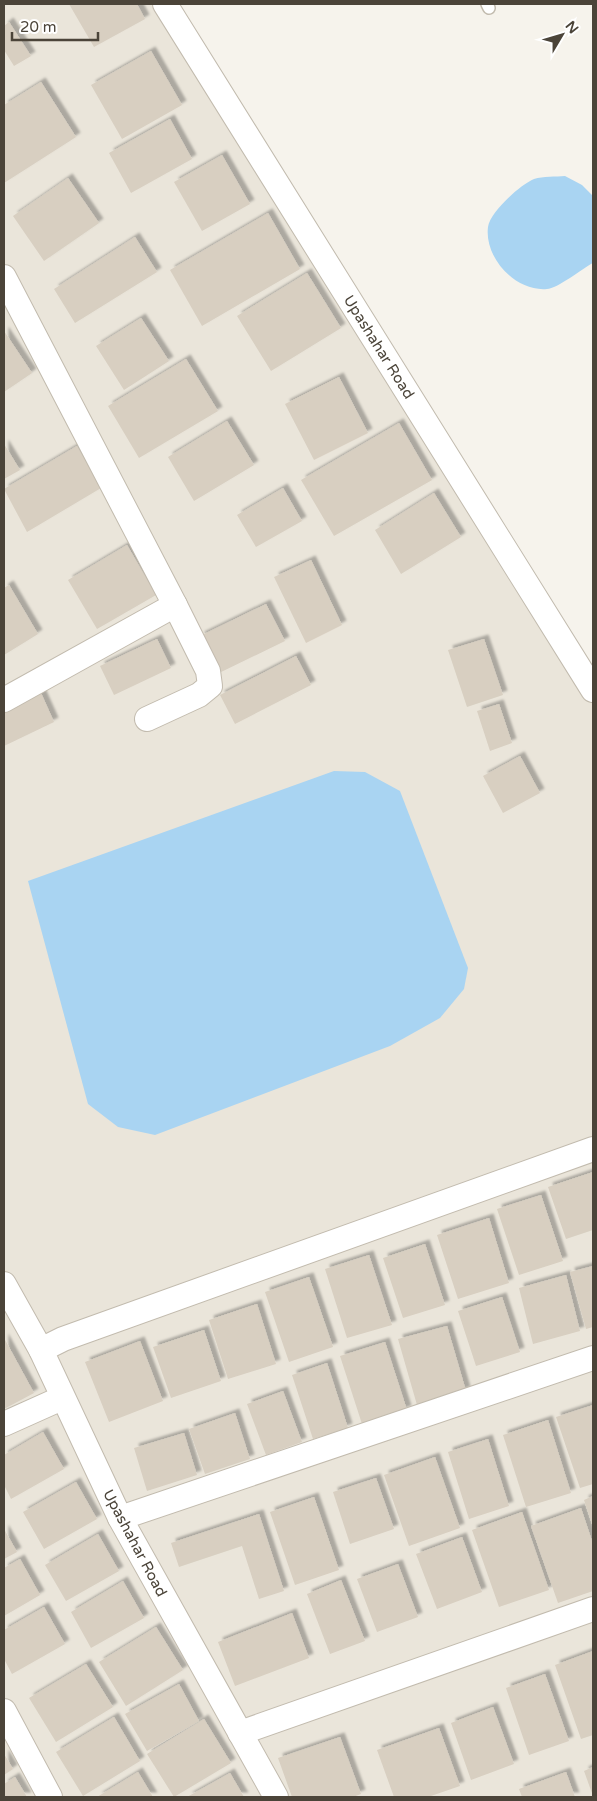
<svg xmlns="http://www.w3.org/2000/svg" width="597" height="1801" viewBox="0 0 597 1801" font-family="'Varela Round',sans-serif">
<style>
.residential{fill:#eae5da}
.water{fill:#a9d4f2}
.building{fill:#d8cfc1;filter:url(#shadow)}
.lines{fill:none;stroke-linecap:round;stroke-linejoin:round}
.service-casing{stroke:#c2bbae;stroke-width:14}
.minor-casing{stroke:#c2bbae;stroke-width:26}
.service{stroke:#fff;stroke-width:11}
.minor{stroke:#fff;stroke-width:24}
.labels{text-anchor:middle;stroke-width:5;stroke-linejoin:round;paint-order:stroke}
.street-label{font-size:15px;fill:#4b4439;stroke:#fff}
</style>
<defs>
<filter id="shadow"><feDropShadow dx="4.5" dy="-4.5" stdDeviation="1" flood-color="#0004"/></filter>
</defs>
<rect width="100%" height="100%" fill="#f6f3ec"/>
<polygon class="residential" points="4,4 153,4 593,697 593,1797 4,1797"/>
<g class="water">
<path d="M565 176 582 185 593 196V263C583 268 557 289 547 289 516 292 484 258 488 227 490 212 520 185 534 179 543 176 556 177 565 176Z"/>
<polygon points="334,771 365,772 400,791 468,968 464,989 440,1018 390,1046 155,1135 118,1127 88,1104 28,881"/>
</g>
<g class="building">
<polygon points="69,4 137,4 145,19 94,47"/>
<polygon points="9,22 31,56 14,66 4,50 4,26"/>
<polygon points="151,51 182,105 122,139 91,85"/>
<polygon points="41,82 76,137 4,183 4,105"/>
<polygon points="170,119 192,159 131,193 109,153"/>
<polygon points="222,155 250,204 202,231 174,182"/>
<polygon points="68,178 99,223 44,261 13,216"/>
<polygon points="268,213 300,269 202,326 170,270"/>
<polygon points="135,237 157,272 75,323 54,289"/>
<polygon points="307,273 341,328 271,371 237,316"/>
<polygon points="141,318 169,361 124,390 96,346"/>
<polygon points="4,331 32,373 4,392"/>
<polygon points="186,359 218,411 139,458 108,406"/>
<polygon points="339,377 368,433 314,460 285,404"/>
<polygon points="227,421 254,465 194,501 168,457"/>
<polygon points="399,423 432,480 334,536 301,480"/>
<polygon points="4,444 20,470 4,479"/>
<polygon points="77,446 101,488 27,532 4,489"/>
<polygon points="283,488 302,521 256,547 237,515"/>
<polygon points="434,493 461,537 401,574 375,530"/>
<polygon points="127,545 156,595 97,629 68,580"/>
<polygon points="311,560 342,625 306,643 274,577"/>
<polygon points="9,585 38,634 4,655 4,588"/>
<polygon points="266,604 285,641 219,673 200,636"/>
<polygon points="157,639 171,668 114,695 100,666"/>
<polygon points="484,639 503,695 467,707 448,650"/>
<polygon points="296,656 311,685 235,724 220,695"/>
<polygon points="41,693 54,722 4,746 4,710"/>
<polygon points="499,704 512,743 490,751 477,711"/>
<polygon points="520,756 540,793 503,813 483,776"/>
<polygon points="593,1172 593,1230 566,1239 548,1187"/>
<polygon points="541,1195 563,1261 519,1275 497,1209"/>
<polygon points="489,1218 509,1283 458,1299 437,1235"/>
<polygon points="425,1244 445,1305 403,1318 383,1258"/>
<polygon points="369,1255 392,1325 347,1338 325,1269"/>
<polygon points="593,1266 593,1327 586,1329 570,1272"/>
<polygon points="566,1275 580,1331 533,1344 519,1288"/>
<polygon points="309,1277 333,1347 289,1362 265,1292"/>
<polygon points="502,1297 520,1352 476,1366 458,1311"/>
<polygon points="257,1304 276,1364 228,1379 209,1320"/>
<polygon points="447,1326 466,1391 417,1405 398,1339"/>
<polygon points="204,1330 221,1381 171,1398 153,1347"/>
<polygon points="4,1338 34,1393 4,1409"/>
<polygon points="140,1341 163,1401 109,1422 85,1362"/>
<polygon points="385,1342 407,1410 362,1424 340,1356"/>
<polygon points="327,1363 348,1428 313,1439 292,1375"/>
<polygon points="283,1391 302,1442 266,1455 247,1404"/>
<polygon points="593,1405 593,1484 580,1488 556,1417"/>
<polygon points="235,1413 250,1459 205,1474 189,1429"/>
<polygon points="548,1420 571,1493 526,1507 503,1435"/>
<polygon points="43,1432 64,1469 11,1499 4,1485 4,1455"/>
<polygon points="184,1433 197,1475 147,1491 134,1448"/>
<polygon points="488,1439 509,1506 469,1519 448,1452"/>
<polygon points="435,1457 460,1528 409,1546 384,1475"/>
<polygon points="376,1478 394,1529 350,1544 333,1492"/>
<polygon points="76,1482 97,1519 44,1549 23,1512"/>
<polygon points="593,1496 593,1527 584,1500"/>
<polygon points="314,1497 339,1570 295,1585 270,1512"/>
<polygon points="581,1508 593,1544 593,1591 558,1603 531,1526"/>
<polygon points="522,1512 549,1590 499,1607 472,1530"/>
<polygon points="259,1514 284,1591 259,1599 242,1546 179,1567 171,1543"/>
<polygon points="4,1529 17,1552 4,1559"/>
<polygon points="98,1534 119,1571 66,1601 45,1565"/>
<polygon points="462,1537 482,1592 437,1609 416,1554"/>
<polygon points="20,1559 40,1595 4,1616 4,1568"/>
<polygon points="398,1564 418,1617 377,1632 357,1579"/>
<polygon points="341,1580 365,1641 330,1654 307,1594"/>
<polygon points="123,1581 144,1618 91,1648 71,1612"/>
<polygon points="44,1607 65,1644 12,1674 4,1659 4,1630"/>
<polygon points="292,1613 309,1658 235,1686 218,1642"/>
<polygon points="156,1627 183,1670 126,1706 99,1662"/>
<polygon points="593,1651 593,1735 581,1739 555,1665"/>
<polygon points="86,1664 113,1707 56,1742 29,1698"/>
<polygon points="545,1674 569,1741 529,1755 506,1688"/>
<polygon points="179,1684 199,1721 147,1751 125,1714"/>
<polygon points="493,1707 514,1764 471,1780 451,1723"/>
<polygon points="114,1717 140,1761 83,1796 56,1752"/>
<polygon points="204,1719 231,1763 174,1797 147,1754"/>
<polygon points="439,1728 460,1786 428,1797 394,1797 377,1750"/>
<polygon points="340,1737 361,1794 353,1797 292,1797 278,1758"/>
<polygon points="4,1754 13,1769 4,1775"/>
<polygon points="593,1767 593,1796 584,1771"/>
<polygon points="138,1772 153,1797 97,1797"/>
<polygon points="566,1772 575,1797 522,1797 519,1789"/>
<polygon points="230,1773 244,1797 187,1797"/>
<polygon points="15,1777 27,1797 4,1797 4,1784"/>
</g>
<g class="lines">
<g class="service-casing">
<polyline id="service" points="487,4 489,8"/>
</g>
<g class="minor-casing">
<g id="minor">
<polyline points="165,4 593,690"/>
<polyline points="4,277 175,605 4,700"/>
<polyline points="147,719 199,695 210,686 208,671 175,605"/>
<polyline points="4,1284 41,1350 120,1518 276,1797"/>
<polyline points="41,1350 63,1339 593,1149"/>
<polyline points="4,1424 62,1398"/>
<polyline points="120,1518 593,1358"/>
<polyline points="4,1711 50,1797"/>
<polyline points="240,1733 593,1609"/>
</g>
</g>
<use href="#service" class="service"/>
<use href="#minor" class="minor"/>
</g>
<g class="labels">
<g class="street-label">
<text transform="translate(379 347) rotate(58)" y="5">Upashahar Road</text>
<text transform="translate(135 1543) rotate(62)" y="5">Upashahar Road</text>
</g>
</g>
<rect width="597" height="1801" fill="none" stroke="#4b4439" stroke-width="10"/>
<g transform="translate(562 35) rotate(52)" stroke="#ffffff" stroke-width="4" paint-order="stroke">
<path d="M0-4L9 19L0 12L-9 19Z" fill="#4b4439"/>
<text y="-8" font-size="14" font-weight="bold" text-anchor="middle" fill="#4b4439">N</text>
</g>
<path d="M12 32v8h86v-8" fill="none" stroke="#4b4439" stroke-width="2.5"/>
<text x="20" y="32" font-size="15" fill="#4b4439" stroke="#ffffff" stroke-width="4" paint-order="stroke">20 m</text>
</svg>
